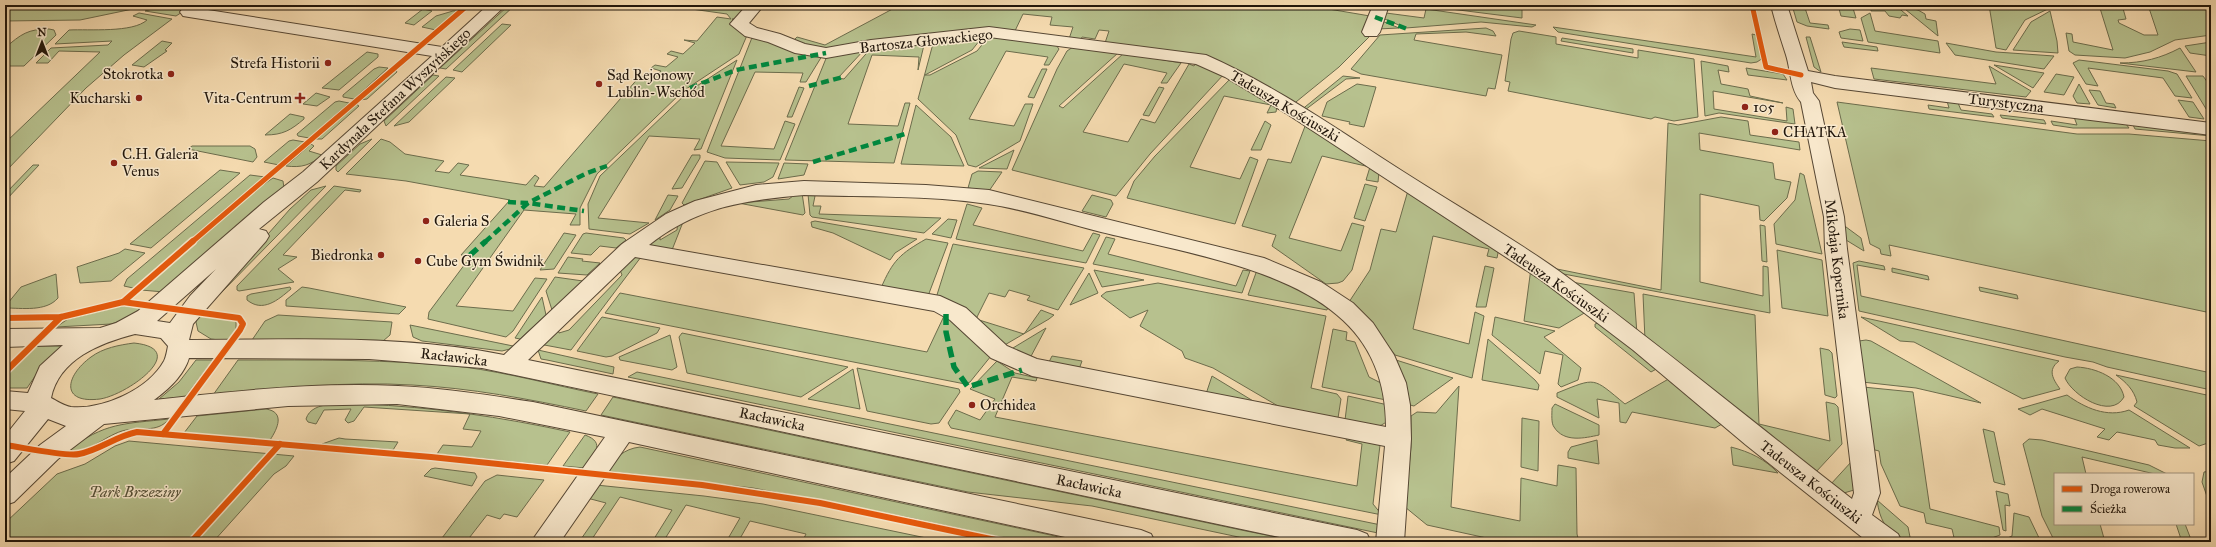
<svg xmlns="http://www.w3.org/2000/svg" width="2216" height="547" viewBox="0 0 2216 547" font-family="'IM FELL Great Primer',serif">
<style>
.green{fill:#b7c18e;stroke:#6c6c4c}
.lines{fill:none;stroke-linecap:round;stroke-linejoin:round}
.minor-casing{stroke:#564734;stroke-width:2}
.minor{fill:#f8e8cc;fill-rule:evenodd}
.quiet-far1{stroke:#00873e;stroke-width:4.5;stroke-dasharray:8 4.5;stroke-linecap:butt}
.quiet{stroke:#00873e;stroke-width:5.5;stroke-dasharray:11 5.5;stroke-linecap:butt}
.cycleway-far1-casing{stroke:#f8e8cc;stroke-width:7}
.cycleway-casing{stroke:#f8e8cc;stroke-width:9}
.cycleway-far1{stroke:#e8590c;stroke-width:5}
.cycleway{stroke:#e8590c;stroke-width:6}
.poi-dot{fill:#8f2418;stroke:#f8e8cc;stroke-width:1.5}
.labels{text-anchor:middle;stroke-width:3;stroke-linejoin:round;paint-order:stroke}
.street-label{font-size:15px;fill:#21160b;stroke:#f8e8cc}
.poi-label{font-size:15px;fill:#21160b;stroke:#f8e8cc;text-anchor:start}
.park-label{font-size:15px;font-style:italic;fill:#565239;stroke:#f8e8cc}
</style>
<rect width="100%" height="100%" fill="#f5dbb0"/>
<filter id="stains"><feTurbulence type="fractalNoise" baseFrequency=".005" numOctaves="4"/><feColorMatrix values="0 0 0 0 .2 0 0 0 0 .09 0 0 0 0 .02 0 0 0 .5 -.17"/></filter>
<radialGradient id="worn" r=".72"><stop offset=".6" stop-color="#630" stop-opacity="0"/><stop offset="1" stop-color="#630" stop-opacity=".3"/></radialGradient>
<g class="green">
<polygon points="5,5 152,5 80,20 5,21"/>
<polygon points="167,5 193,5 176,16 145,11"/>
<polygon points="509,5 515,5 446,69 440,68"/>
<polygon points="663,5 752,5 740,18 732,19 748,33 739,54 683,91 597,174 580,208 580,225 570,225 576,214 524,210 456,306 513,311 535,278 547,279 513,331 506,337 428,319 429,312 471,256 461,255 510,200 406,181 346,174 381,139 390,142 405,154 444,161 435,171 449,173 458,163 469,165 460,175 526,185 535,175 539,178 534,186 544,187 640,76 652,79 661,71 651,68 655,65 666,67 678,57 667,54 671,51 683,54 695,43 684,40 697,41 717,17 731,19 727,14"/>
<polygon points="900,5 1305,5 1370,16 1399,28 1377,29 1339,67 1291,106 1233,71 1105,43 1109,31 1099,30 1095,39 1082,37 1080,41 1069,39 1073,27 1050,25 1052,17 1023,14 1014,33 825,50 792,42 797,37 825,45"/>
<polygon points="1435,5 1522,5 1522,18 1435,7"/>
<polygon points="1792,5 1800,5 1801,7 1805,8 1810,23 1828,25 1829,29 1807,26 1797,22"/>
<polygon points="1838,5 1852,5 1856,18 1841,16"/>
<polygon points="1871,5 1895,5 1908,16 1902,15 1900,18 1889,16 1885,11 1871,11"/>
<polygon points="1900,5 1905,5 1905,7 1918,10 1925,14 1926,19 1936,21 1938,36"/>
<polygon points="1989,5 2051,5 2052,7 2025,20 2006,50 1996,48"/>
<polygon points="2099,5 2122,5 2126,19 2118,20 2119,23 2144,35 2158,35 2148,5 2211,5 2211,35 2175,40 2150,52 2125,58 2075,55 2069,51 2066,33 2072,34 2073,42 2113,50"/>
<polygon points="423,9 432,11 414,25 405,23"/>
<polygon points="1426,9 1536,25 1532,27 1481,22 1406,28 1380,17 1386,13 1424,18"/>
<polygon points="453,11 458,11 436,30 422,27 436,16"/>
<polygon points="2050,11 2057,41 2058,53 2013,50 2031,22"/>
<path d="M139 13 172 19 124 55 86 88 5 172V143L100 52 59 51 48 63H36L51 48 108 45 112 41 55 44 69 30C89 29 133 33 147 20L133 16Z"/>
<polygon points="1870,13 1875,31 1938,41 1940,53 1868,42 1861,18"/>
<polygon points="502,24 511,25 462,72 453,70"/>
<polygon points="1553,27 1756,57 1752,34 1756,35 1763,58 1757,62 1751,63 1558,32"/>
<polygon points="1486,28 1493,31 1496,36 1466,32 1416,34 1414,40 1502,55 1495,89 1488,88 1486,96 1361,74 1351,69 1380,35"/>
<path d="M49 29 54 30 56 35 24 66H5V48C21 34 28 29 49 29Z"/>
<polygon points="1850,29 1860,30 1863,41 1841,38 1839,32"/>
<polygon points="1519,31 1556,37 1556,44 1638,58 1638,50 1694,59 1698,117 1674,121 1655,117 1651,119 1508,91 1510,82 1505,81 1511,39 1513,33"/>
<polygon points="753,35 822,56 806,82 800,82 803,73 755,72 721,146 774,149 785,121 795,124 780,160 725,158 707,152"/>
<polygon points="984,35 972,50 925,75 930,75 977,51 990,35 1056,45 1059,49 1049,65 1044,65 1048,57 1006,51 969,119 1014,126 1025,104 1033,104 1020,141 976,167 968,165 956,135 918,99 934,40"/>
<polygon points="1806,37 1810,37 1821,72 1814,67"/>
<polygon points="1562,38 1633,49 1633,53 1561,41"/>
<polygon points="162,41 172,43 165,50 167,51 144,67 132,65"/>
<polygon points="916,42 924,45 918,70 919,57 872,55 848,124 898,126 905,103 910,103 894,163 785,160 827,56 865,49 838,78 844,79 872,47"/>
<polygon points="1842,42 1877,47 1878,51 1844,47"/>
<polygon points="2211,42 2211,56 2190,53 2185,46"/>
<polygon points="1946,43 1996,52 2054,56 2044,69 1955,55"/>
<polygon points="1073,47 1118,53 1059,106 1063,108 1124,53 1181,63 1167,83 1161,83 1167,73 1124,64 1083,132 1128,142 1141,119 1155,123 1189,64 1194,66 1196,63 1225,73 1150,154 1116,196 1012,170 1057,69 1067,51"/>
<path d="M2180 48 2196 72 2120 63C2143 63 2161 58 2180 48Z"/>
<polygon points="367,52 378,54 378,57 339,90 322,88"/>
<polygon points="737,60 701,149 694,150 700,139 649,136 598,218 649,223 630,234 589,229 588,204 600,176 689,91"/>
<polygon points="2079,60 2168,71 2177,74 2192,98 2175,96 2163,78 2088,68 2098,86 2086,84 2073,63"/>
<polygon points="1701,61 1728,66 1729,72 1718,70 1721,84 1748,89 1750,96 1783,103 1713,91 1714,109 1787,121 1786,107 1793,109 1795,124 1719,113 1705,116"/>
<polygon points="1994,65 2044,73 2033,88"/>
<polygon points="1989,66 2031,91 2026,97 1874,79 1871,68 1996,84"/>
<polygon points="379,67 388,68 354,99 343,97 343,95 374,69"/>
<polygon points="1746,68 1783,74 1787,80 1748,75"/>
<polygon points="395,69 397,72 367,99 360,100"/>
<polygon points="1042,69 1047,69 1034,98 1028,97"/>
<polygon points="2056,74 2074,77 2064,95 2044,92"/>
<polygon points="433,75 439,76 386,126 384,121"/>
<polygon points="1233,76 1277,106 1276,112 1267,113 1271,105 1224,96 1190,167 1240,179 1250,157 1258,160 1235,224 1127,198 1134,181 1155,156"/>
<polygon points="1343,76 1360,78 1346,79 1305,110 1300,111"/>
<polygon points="2186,76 2203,76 2211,87 2211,117"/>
<polygon points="446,77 455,78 409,122 394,126"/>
<polygon points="1357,84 1376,87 1364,127 1349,124 1350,122 1322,116 1327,102"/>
<polygon points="2079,84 2090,104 2077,103 2073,96"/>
<polygon points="799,87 804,88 792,117 787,117"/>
<polygon points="1159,87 1164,88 1149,116 1143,115"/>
<polygon points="2089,90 2100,91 2106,103 2114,104 2116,108 2098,105"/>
<polygon points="316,93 330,97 317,106 303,104"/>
<polygon points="2178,100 2193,102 2204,119 2189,117"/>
<polygon points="339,101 349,103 309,138 298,136 297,134 335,102"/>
<polygon points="1947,101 1958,103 1961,110 1992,114 1994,117 1929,109 1928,105 1949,108"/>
<polygon points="1837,102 2077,134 2129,134 2211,141 2211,313 1889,245 1891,256 1881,254 1880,249 1870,244"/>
<polygon points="356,104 359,106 322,139 316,139"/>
<polygon points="916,105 951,137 964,166 901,164"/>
<path d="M290 114 304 117V119C291 130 283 135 265 135Z"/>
<polygon points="2000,115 2044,120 2046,124 2002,118"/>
<polygon points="1721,117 1748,121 1750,135 1799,142 1800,150 1699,133 1700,150 1773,163 1775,179 1791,182 1787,198 1764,221 1760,220 1759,206 1700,194 1700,282 1763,296 1763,266 1768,267 1770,313 1553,272 1531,254 1557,269 1661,290 1668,123 1678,125"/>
<polygon points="2074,117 2126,124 2129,128 2073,128 2053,125 2051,121 2077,125"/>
<polygon points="1265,121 1271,125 1261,150 1251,150"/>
<polygon points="1307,121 1379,172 1378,182 1366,180 1370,167 1322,156 1289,238 1341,251 1352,223 1364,226 1352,270 1343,281 1338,283 1326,284 1272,246 1276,235 1242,226 1268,159 1291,163"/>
<polygon points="2133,125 2211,134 2211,136 2135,129"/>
<polygon points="372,139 338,172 336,170 336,166 360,144"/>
<polygon points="293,140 305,142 279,165 264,162 289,141"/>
<path d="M311 144 314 146 309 151 322 155C311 165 302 168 286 166Z"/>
<polygon points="192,146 250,146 255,149 257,157 253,162 188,149"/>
<polygon points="1014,150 1007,169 979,168"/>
<polygon points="692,155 700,155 700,158 682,188 672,189"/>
<polygon points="705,161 717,162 732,188 684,205 682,203"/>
<polygon points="726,162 779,163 773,177 764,182 740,185"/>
<polygon points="784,163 808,164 804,175 778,179"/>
<polygon points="33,165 39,165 5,201 5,194"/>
<polygon points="220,170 240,173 151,248 130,244"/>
<polygon points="978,171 1002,172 989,191 968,188 972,174"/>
<polygon points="1800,173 1804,175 1822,254 1776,244 1774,224 1795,200"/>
<polygon points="250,175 265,177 133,288 124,286 127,279"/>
<polygon points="273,178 283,181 284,188 164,292 141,290 261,186"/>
<polygon points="1365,184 1377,187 1365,221 1354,218"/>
<polygon points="326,186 218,296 212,298 290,209 311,190"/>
<polygon points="334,186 361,190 360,192 345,190 283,255 297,257 278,269 294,282 239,291 237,290 237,286"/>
<polygon points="1409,187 1499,248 1497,258 1487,256 1489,249 1433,236 1413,329 1469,344 1475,312 1484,316 1472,378 1395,355 1376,330 1349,302 1370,270 1381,229 1396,232"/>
<polygon points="798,192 802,193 805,213 803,215 738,203 789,199"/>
<polygon points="810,193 815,196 813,206 821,206 819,214 941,218 924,233 812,217 810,215 808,194"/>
<polygon points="668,195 678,196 670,210 655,220"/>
<polygon points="1092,195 1111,200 1113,204 1106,217 1082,211"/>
<polygon points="967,204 982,208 973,225 1083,251 1093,233 1100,235 1086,263 956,239"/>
<polygon points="685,217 672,250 653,247 650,244 660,230 660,240 677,230 678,220"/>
<polygon points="948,219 957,220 951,238 932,234"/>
<polygon points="815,221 917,239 895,253 890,260 833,233 812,227 811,222"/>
<polygon points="1842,224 1861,238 1864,251 1846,240"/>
<polygon points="1760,225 1765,226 1767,262 1762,261"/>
<polygon points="564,233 576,235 554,269 540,270"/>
<polygon points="586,233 624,238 626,240 616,248 600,246 591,255 571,253 583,234"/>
<polygon points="1106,237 1115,239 1108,254 1236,286 1243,270 1250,271 1242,293 1093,264"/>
<path d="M926 239 948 243 928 296 881 288C893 260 900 254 926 239Z"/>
<polygon points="953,244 1084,268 1058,310 1027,300 1030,296 1009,290 1005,297 989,293 976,319 1024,334 1041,310 1054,315 1049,319 1003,346 936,298"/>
<polygon points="125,249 145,253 111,281 80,283 77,267 119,253"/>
<polygon points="1777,250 1822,260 1828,316 1782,308"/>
<polygon points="631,255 641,257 571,350 539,344 557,325 559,333 569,330 622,275 618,265"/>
<polygon points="568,257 583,259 582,261 600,263 587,275 558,273"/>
<polygon points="1859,261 1884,266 1885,270 1857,265 1861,296 2211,373 2211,390 2107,367 2093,362 2065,357 1859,311 1853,263"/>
<polygon points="1485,266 1494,268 1486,307 1476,307"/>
<polygon points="1531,268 1586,312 1559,328 1524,321"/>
<polygon points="1892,268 1928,276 1929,280 1892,272"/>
<polygon points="1094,270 1144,280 1102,287"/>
<polygon points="1257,270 1329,303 1327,310 1248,295"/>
<polygon points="1089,273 1098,293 1070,305"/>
<path d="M56 274 58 298C46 312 22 308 5 308V303H8L21 287Z"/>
<polygon points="555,277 583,281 552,310 546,291"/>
<polygon points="1566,281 1634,293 1637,334"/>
<polygon points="1158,283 1326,316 1311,388 1337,394 1341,399 1338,418 1290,413 1213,368 1185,358 1182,351 1140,326 1148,310 1130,318 1101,296 1106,292"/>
<path d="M290 287 291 289C278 300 263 313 247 300V296L251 294Z"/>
<polygon points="302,287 309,288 406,307 399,314 286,306 286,300"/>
<polygon points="1979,287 2017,295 2018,299 1980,291"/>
<polygon points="620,293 927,352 944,316 959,326 991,356 970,382 965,384 605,313"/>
<polygon points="1643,294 1755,315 1759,424 1830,441 1826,402 1835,404 1838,407 1842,444 1815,473 1645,340"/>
<polygon points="542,297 546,315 520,339 515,338"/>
<polygon points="120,306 145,308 121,321 111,324 56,327 68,319"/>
<polygon points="198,315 231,319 236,322 236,330 228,341 211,339 198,331 196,322"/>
<polygon points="278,315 392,322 390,335 383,341 252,340 265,321"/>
<polygon points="602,317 660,328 657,333 612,356 606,357 577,351"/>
<polygon points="1495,317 1555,331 1544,337 1581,368 1578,380 1561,387 1558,384 1563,355 1545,351 1540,374 1492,335"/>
<path d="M1861 317 2059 361C2047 370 2053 379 2060 389L2023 399 1914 342 1900 341Z"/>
<polygon points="1598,323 1660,367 1651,372 1595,327 1595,324"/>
<polygon points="410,325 518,347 502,351 422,341 413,337"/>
<polygon points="1046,328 1029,360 1008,351"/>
<polygon points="1333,329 1347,332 1346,340 1355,342 1369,377 1389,387 1391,401 1322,387"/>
<polygon points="682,333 848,367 801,397 687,373 679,337"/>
<polygon points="670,335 677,367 672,370 620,360 619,357"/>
<polygon points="1488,339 1535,380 1539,385 1538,390 1482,380"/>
<polygon points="1866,340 1871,341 1981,403 1916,388 1862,382 1859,341"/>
<path d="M134 343C192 349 127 395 100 399 60 404 65 376 91 357 103 348 119 345 134 343Z"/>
<polygon points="36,346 63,346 42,366 27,388 5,388 5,378"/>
<polygon points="1820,348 1829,350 1832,353 1837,396 1835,398 1825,395"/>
<polygon points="538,350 614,367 613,374 547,360 541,359"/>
<polygon points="1052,356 1082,361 1078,372 1047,366"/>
<polygon points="196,360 213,360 185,397 159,399 179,382"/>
<path d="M238 360C313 360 389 359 464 367 509 373 553 385 598 394L586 411C528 399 471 388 412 385 346 381 279 388 213 395Z"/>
<polygon points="1396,360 1453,378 1414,406 1410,405 1406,384"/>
<polygon points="997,361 1015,373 1037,378 1036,381 1012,377 995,417 1357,486 1362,444 1346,440 1347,438 1380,445 1373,504 1382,515 951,428 948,423 956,410 980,420 995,399 970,389"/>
<path d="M2077 367C2095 368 2120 377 2124 397 2111 420 2072 395 2065 378L2070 369Z"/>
<polygon points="857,368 959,389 960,392 939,423 931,424 867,411"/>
<polygon points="853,369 860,409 808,399"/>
<polygon points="637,372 1381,525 1378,533 628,377"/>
<path d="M2116 375 2211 396V442L2199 446 2134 406 2137 402C2134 390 2126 382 2116 375Z"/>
<polygon points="1212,376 1268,410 1205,397"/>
<path d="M1672 377 1722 424 1715 428 1632 412 1626 423 1620 422 1619 403 1597 399 1599 418 1557 397V393C1597 377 1592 377 1625 404Z"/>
<polygon points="1459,386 1451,507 1520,521 1521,478 1557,486 1558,465 1576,468 1577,534 1579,542 1505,542 1427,525 1405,507 1411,447 1411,416 1417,412 1436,413"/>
<polygon points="1863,387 1913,392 1930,509 1999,527 2000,535 1981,542 1955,542 1952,529 1926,523 1924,513 1900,506 1881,464 1879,451 1871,449"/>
<path d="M2067 395C2085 408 2107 418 2129 410L2190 448H2175L2158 445 2155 440 2117 432 2109 440 2097 437 2105 429 2042 409 2030 415 2018 409Z"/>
<path d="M1348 396 1388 405 1390 419C1375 433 1362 426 1345 420Z"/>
<polygon points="613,397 1246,531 1301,542 1262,542 1092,506 968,492 601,415"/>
<path d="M362 404C433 407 501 417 570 432L547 465 437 454 443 445 472 447 481 431 463 429 470 414 364 407 354 421 348 423 345 420 351 409 324 410 316 424 308 422 306 419C312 399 346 405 362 404Z"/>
<path d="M1555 404 1599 425V435C1585 438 1564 443 1554 427 1551 423 1552 414 1552 408Z"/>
<path d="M266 409C285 412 278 428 270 440L184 433 197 416Z"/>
<polygon points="1522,418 1539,421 1538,471 1521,467"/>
<path d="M169 419C157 434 139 426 122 431 103 437 89 454 67 451 105 422 124 424 169 419Z"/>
<polygon points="1983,429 1994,432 2005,485 1994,482"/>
<path d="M585 435C607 443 593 455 585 468L563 466Z"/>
<polygon points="339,438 345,439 398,442 393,450 322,444"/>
<polygon points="2029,439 2042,440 2149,465 2167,474 2155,474 2082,457 2086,474 2055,474 2055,524 2100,524 2105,542 2055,542 2042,516 2023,444"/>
<polygon points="1597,440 1599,464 1568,458 1568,452 1571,447"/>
<polygon points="129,441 294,456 286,466 274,474 213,542 5,542 5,523 57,474 85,464 115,446"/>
<path d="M640 447 1055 536 1074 542H1022L906 517 753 488 605 471C616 458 623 449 640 447Z"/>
<path d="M1731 447C1750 452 1765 459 1778 473L1733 465Z"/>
<polygon points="1852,461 1855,487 1854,490 1844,493 1830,485"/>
<polygon points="435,468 475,473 477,477 472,486 424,476 431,469"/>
<polygon points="2211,471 2211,508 2202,482 2204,472"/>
<polygon points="497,475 544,480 517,517 504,514 500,519 487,515 466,542 439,542 485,481"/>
<polygon points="596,485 704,496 763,504 936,540 935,542 802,542 806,534 750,521 738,542 726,542 740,518 686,505 663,542 652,542 672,510 620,497 590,542 579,542 606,503 587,498"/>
<polygon points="1996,491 2008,494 2010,506 2005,505 2006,531 2003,530"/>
<path d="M1877 500 1908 527 1911 542H1899C1885 526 1880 521 1877 500Z"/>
<polygon points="2014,513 2029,517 2041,542 1999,542 2012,536"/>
<polygon points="2176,524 2185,524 2192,542 2182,542"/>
</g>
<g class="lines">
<g class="minor-casing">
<g id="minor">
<path d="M488 5H506L317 182 259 229 266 231 269 236 266 241 193 324 189 340C293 340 402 334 504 355L622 244 666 214 695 201 756 185 804 181 926 185 989 190 1264 258 1321 282 1353 303 1373 323 1394 355 1406 383 1410 405 1411 439 1404 542H1376L1385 446 1032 376 991 358 950 320 934 311 635 257 528 360 1357 530 1367 534 1371 542H1303L482 368 369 359 189 358C184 375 168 390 154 400 235 391 316 382 398 386 443 388 488 395 533 402L1141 530 1151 534 1155 542H1088L629 442 560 542H531L605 437 499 416 397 404 288 406 104 424 58 459 14 502 5 505V478L40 445 66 426 48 419 14 461 5 464V436L25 411 5 409V391L28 393 40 366 63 345 5 347V329L100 328 116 323 138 311 264 202 303 172 432 56 189 17 183 16 180 12 183 8 189 7 442 47ZM804 195C865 197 928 195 988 204 1024 209 1065 223 1101 232 1173 250 1280 266 1337 315 1372 344 1386 383 1386 427L1037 359 1007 346 966 308 940 296 649 245C697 207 745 200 804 195ZM216 269 190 296 170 323 157 321ZM135 334 161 338 168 346C167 351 166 357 164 361 148 390 102 410 71 407 64 406 57 401 51 398 59 359 100 343 135 334Z"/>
<path d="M747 5H764L749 23 757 28 780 34 805 44 826 48 871 40 989 27 1206 55C1274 85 1335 128 1396 167 1450 202 1507 234 1559 271 1659 344 1754 423 1852 499L1854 493 1825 249 1824 217 1801 102C1790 89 1791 71 1786 55 1781 39 1775 22 1771 5H1787L1808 71 1835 76 2211 123V135L1835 88 1811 82 1813 93 1819 101 1844 217 1847 249 1880 493 1872 515 1898 534 1902 542H1868L1746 445 1633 350 1541 280 1287 114 1225 77 1196 64 989 37 871 50 826 58 795 53 768 42 745 36 730 24Z"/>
<polygon points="1373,5 1389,5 1380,32 1377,36 1365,36 1362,32"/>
</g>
</g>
<use href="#minor" class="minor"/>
<g class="quiet-far1">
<polyline points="1375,17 1410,30"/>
<polyline points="809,86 843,77"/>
<polyline points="690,88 736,70 826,53"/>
<polyline points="813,162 905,134"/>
<polyline points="508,202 528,203 587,173 607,166"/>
<polyline points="485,242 528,203 584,211"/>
</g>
<g class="quiet">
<polyline points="469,256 486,241"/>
<polyline points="946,314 946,332 954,367 968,387 1022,370"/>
</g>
<g class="cycleway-far1-casing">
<g id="cycleway-far1">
<polyline points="1752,5 1766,67 1801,75"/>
<polyline points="192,242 468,5"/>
</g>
</g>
<g class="cycleway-casing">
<g id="cycleway">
<polyline points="123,302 193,241"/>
<polyline points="5,318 61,317 123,302 239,318 243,324 240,330 163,434"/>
<polyline points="5,372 61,317"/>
<path d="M5 445C21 447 66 457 79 454 100 450 116 436 137 432L431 457 702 485 820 503 1005 542"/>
<polyline points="191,542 280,444"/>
</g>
</g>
<use href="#cycleway-far1" class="cycleway-far1"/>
<use href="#cycleway" class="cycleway"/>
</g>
<g class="poi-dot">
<circle cx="328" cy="63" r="4"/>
<circle cx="171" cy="74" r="4"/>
<circle cx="599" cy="84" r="4"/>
<circle cx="139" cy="98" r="4"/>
<path d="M298 92h4v4h4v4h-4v4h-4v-4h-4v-4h4z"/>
<circle cx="1745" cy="107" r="4"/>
<circle cx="1775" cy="132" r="4"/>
<circle cx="114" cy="163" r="4"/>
<circle cx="426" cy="221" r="4"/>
<circle cx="381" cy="255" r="4"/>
<circle cx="418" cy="261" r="4"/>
<circle cx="972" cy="405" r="4"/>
</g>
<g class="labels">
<g class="street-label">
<text transform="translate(926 41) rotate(-6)" y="5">Bartosza Głowackiego</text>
<text transform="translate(395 99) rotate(-43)" y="5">Kardynała Stefana Wyszyńskiego</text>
<text transform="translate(2006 103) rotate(7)" y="5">Turystyczna</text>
<text transform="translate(1285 106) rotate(31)" y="5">Tadeusza Kościuszki</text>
<text transform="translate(1837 259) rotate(83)" y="5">Mikołaja Kopernika</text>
<text transform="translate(1556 283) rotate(35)" y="5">Tadeusza Kościuszki</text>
<text transform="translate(454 357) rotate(7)" y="5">Racławicka</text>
<text transform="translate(772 419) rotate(12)" y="5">Racławicka</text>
<text transform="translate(1811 482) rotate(38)" y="5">Tadeusza Kościuszki</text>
<text transform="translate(1089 486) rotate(12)" y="5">Racławicka</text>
</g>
<g class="poi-label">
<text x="320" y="68" text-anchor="end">Strefa Historii</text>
<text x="163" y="79" text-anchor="end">Stokrotka</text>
<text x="607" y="80">Sąd Rejonowy<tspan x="607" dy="17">Lublin-Wschód</tspan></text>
<text x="131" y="103" text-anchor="end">Kucharski</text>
<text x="292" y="103" text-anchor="end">Vita-Centrum</text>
<text x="1753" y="112">105</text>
<text x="1783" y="137">CHATKA</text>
<text x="122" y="159">C.H. Galeria<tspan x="122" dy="17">Venus</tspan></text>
<text x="434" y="226">Galeria S</text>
<text x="373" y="260" text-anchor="end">Biedronka</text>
<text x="426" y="266">Cube Gym Świdnik</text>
<text x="980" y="410">Orchidea</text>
</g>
<g class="park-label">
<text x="135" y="497">Park Brzeziny</text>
</g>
</g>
<rect width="2216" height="547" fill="none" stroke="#f5dbb0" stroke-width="20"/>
<rect x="6" y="6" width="2204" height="535" fill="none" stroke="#21160b" stroke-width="2"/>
<rect x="10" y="10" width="2196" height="527" fill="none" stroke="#21160b"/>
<rect x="2054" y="473" width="140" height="52" fill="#f8e8cc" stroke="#a2947f"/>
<rect x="2062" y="486" width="20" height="6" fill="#e8590c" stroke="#a2947f"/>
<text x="2090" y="493" font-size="12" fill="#21160b">Droga rowerowa</text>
<rect x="2062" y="506" width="20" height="6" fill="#00873e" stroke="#a2947f"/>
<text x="2090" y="513" font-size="12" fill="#21160b">Ścieżka</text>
<g transform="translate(42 42)" stroke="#f8e8cc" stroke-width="3" paint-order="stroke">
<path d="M0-3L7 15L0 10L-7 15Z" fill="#21160b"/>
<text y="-6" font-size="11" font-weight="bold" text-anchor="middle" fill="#21160b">N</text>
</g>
<rect width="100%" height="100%" filter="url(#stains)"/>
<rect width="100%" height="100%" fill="url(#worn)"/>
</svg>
